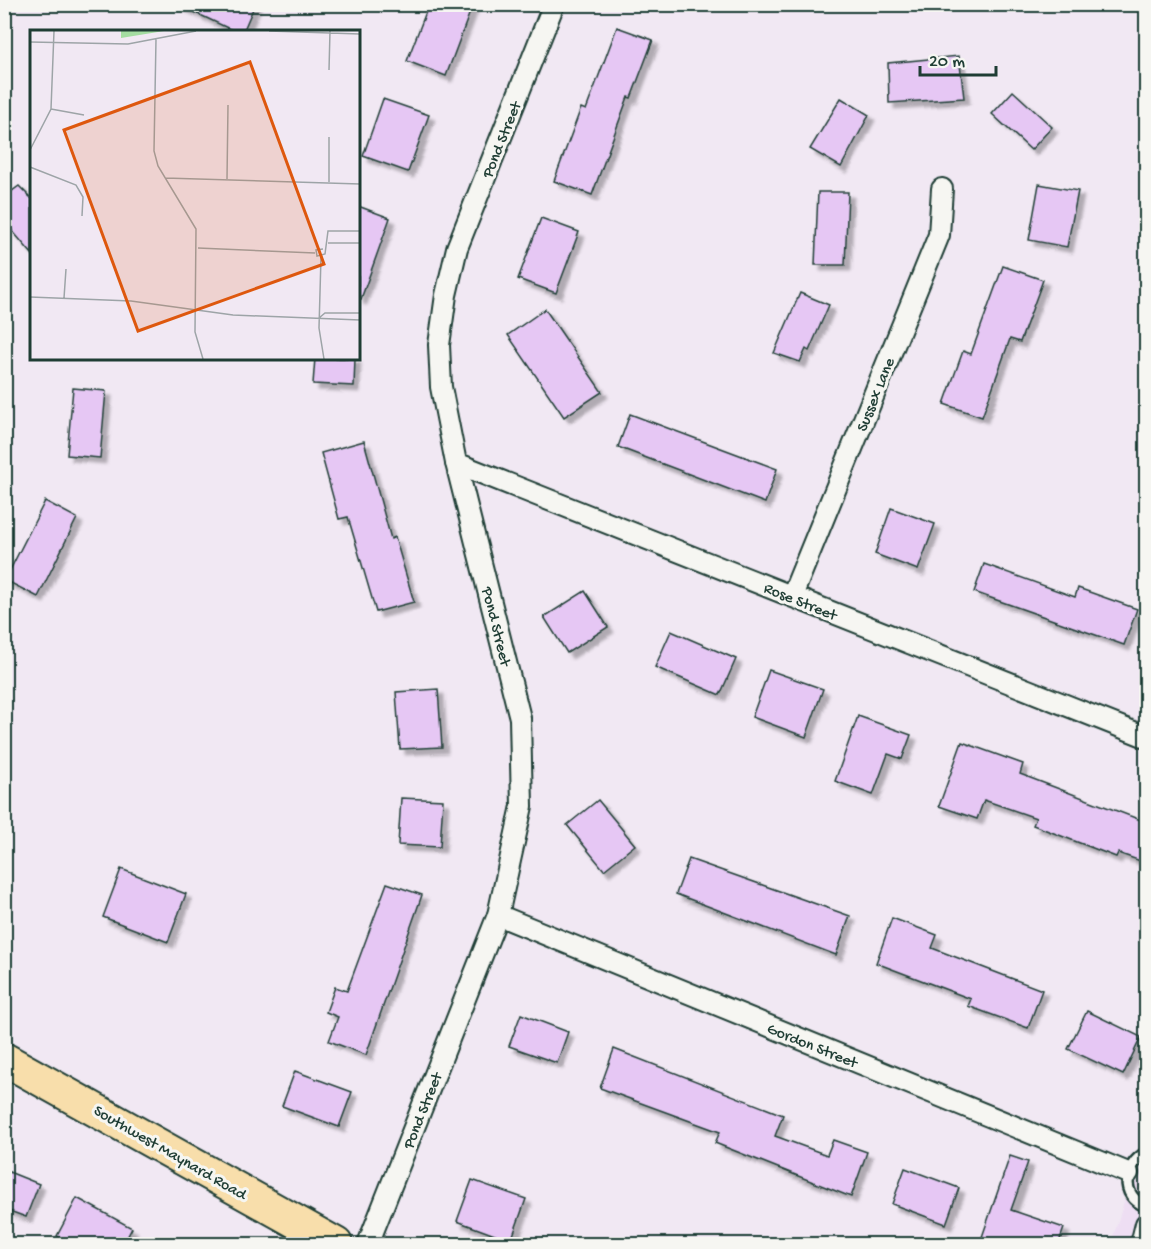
<svg xmlns="http://www.w3.org/2000/svg" width="1151" height="1249" viewBox="0 0 1151 1249" font-family="'Gochi Hand',sans-serif">
<style>
.built{fill:#eedef3}
.building{fill:#e6c7f4;stroke:#1f3d34;stroke-width:1.5;filter:url(#shadow)}
.lines{fill:none;stroke-linecap:round;stroke-linejoin:round}
.service-casing{stroke:#1f3d34;stroke-width:15}
.minor-casing{stroke:#1f3d34;stroke-width:24}
.primary-casing{stroke:#1f3d34;stroke-width:36}
.service{stroke:#f6f6f2;stroke-width:10}
.minor{stroke:#f6f6f2;stroke-width:20}
.primary{stroke:#f8deab;stroke-width:32}
.labels{text-anchor:middle;stroke-width:6;stroke-linejoin:round;paint-order:stroke}
.street-label{font-size:16px;fill:#1f3d34;stroke:#f6f6f2}
.inset-road{fill:none;stroke:#9da4a7;stroke-width:1.5}
.view{fill:#de580e;fill-opacity:0.15;stroke:#de580e;stroke-width:3}
.inset-edge{fill:none;stroke:#1f3d34;stroke-width:3}
</style>
<defs>
<filter id="shadow"><feDropShadow dx="5.5" dy="5.5" stdDeviation="1.5" flood-color="#0004"/></filter>
</defs>
<rect width="100%" height="100%" fill="#f1e8f3"/>
<filter id="ink" filterUnits="userSpaceOnUse"><feTurbulence type="fractalNoise" baseFrequency=".0167" numOctaves="2"/><feDisplacementMap in="SourceGraphic" scale="12" xChannelSelector="R" yChannelSelector="G"/><feConvolveMatrix kernelMatrix="1 2 1 2 8 2 1 2 1" color-interpolation-filters="sRGB"/></filter>
<g filter="url(#ink)">
<polygon class="built" points="1131,1179 1146,1184 1146,1244 1111,1244"/>
<g class="building">
<polygon points="177,4 255,4 243,32 236,32"/>
<polygon points="429,4 473,4 446,76 407,61"/>
<polygon points="617,27 653,40 631,98 628,97 592,195 554,181 581,108 586,110"/>
<polygon points="959,56 964,98 889,103 888,63"/>
<polygon points="1013,91 1052,127 1031,150 992,114"/>
<polygon points="841,98 869,115 841,167 810,149"/>
<polygon points="383,99 429,115 408,172 363,156"/>
<polygon points="1039,184 1078,191 1067,247 1029,240"/>
<polygon points="19,186 32,199 32,254 4,221 4,197"/>
<polygon points="818,192 848,192 845,265 815,265"/>
<polygon points="358,206 390,218 361,299 358,298"/>
<polygon points="541,218 579,232 556,293 518,279"/>
<polygon points="1003,266 1043,280 1020,342 1010,339 982,417 944,404 963,351 971,354"/>
<polygon points="800,293 829,305 809,351 806,349 800,362 774,353"/>
<polygon points="545,309 602,392 564,417 508,335"/>
<polygon points="315,358 355,358 354,386 313,384"/>
<polygon points="73,388 106,391 100,458 67,455"/>
<polygon points="630,414 777,469 765,503 618,447"/>
<polygon points="364,441 391,539 395,537 414,602 376,612 348,517 339,519 321,453"/>
<polygon points="45,501 77,518 38,597 5,580"/>
<polygon points="891,508 935,524 918,570 875,554"/>
<polygon points="984,564 1075,597 1078,588 1137,609 1124,645 974,592"/>
<polygon points="585,591 608,627 567,653 544,617"/>
<polygon points="671,631 736,659 720,695 655,667"/>
<polygon points="769,670 823,689 806,737 752,717"/>
<polygon points="438,689 442,747 400,749 396,692"/>
<polygon points="858,716 911,735 902,759 888,754 873,795 835,781"/>
<polygon points="962,742 1023,764 1020,774 1146,822 1146,863 1118,853 1116,857 1033,825 1036,818 984,800 977,819 939,806"/>
<polygon points="401,798 443,800 440,847 398,845"/>
<polygon points="598,800 635,845 604,870 567,825"/>
<polygon points="689,859 850,916 836,955 676,894"/>
<polygon points="121,869 186,894 168,942 103,917"/>
<polygon points="387,883 422,895 366,1055 329,1041 338,1017 326,1012 335,987 347,991"/>
<polygon points="892,918 937,935 932,948 1042,990 1028,1028 968,1006 971,999 876,963"/>
<polygon points="1087,1011 1141,1037 1123,1075 1068,1049"/>
<polygon points="521,1014 568,1032 557,1063 509,1046"/>
<polygon points="614,1049 783,1115 775,1136 827,1155 833,1140 867,1152 851,1197 715,1143 720,1132 600,1088"/>
<polygon points="295,1071 352,1092 339,1127 282,1106"/>
<polygon points="1010,1156 1028,1162 1011,1210 1064,1228 1058,1245 1002,1245 982,1237"/>
<polygon points="905,1168 959,1188 946,1224 892,1204"/>
<polygon points="4,1170 39,1184 26,1217 4,1209"/>
<polygon points="472,1180 526,1199 511,1241 457,1221"/>
<polygon points="77,1198 132,1228 123,1245 73,1245 57,1236"/>
</g>
<g class="lines">
<g class="service-casing">
<path id="service" d="M1146 1153C1124 1165 1119 1196 1146 1206"/>
</g>
<g class="minor-casing">
<g id="minor">
<polyline points="456,463 1146,737"/>
<polyline points="792,596 939,235 942,189"/>
<polyline points="498,915 1128,1173"/>
<polyline points="368,1244 498,915 522,806 520,718 456,463 441,387 439,345 446,295 457,248 554,4"/>
<polyline points="1141,1244 1146,1224"/>
</g>
</g>
<g class="primary-casing">
<polyline id="primary" points="4,1059 336,1244"/>
</g>
<use href="#service" class="service"/>
<use href="#minor" class="minor"/>
<use href="#primary" class="primary"/>
</g>
</g>
<g class="labels">
<g class="street-label">
<text transform="translate(500 139) rotate(-68)" y="6">Pond Street</text>
<text transform="translate(874 394) rotate(-68)" y="6">Sussex Lane</text>
<text transform="translate(801 600) rotate(22)" y="6">Rose Street</text>
<text transform="translate(498 626) rotate(76)" y="6">Pond Street</text>
<text transform="translate(813 1044) rotate(22)" y="6">Gordon Street</text>
<text transform="translate(421 1110) rotate(-68)" y="6">Pond Street</text>
<text transform="translate(171 1151) rotate(30)" y="6">Southwest Maynard Road</text>
</g>
</g>
<g transform="translate(30 30)">
<rect width="330" height="330" fill="#f1e8f3"/>
<path d="M91 1H134L91 8Z" fill="#a4dca1"/>
<path class="inset-road" d="M239 1 330 4M126 9 124 121 128 136 166 199 165 302 173 329M0 12 98 14 166 1M299 40 300 1M21 79 54 85M0 120 21 79 24 1M0 137 46 155 53 167 52 186M135 148 330 154M197 149 198 75M299 152V107M298 213H330M168 218 285 223M293 219 286 220 287 226 295 224 298 201H330M291 227 289 298 294 329M0 267 101 271 203 285 330 290M34 268 36 239M289 288 295 283H330"/>
<path class="view" d="M220 32 294 234 108 301 34 100Z"/>
<rect width="330" height="330" class="inset-edge"/>
</g>
<rect width="1151" height="1249" fill="none" stroke="#f6f6f2" stroke-width="24"/>
<rect x="12" y="12" width="1127" height="1225" fill="none" stroke="#1f3d34" stroke-width="2" filter="url(#ink)"/>
<path d="M920 66v9h76v-9" fill="none" stroke="#1f3d34" stroke-width="3"/>
<text x="929" y="66" font-size="18" fill="#1f3d34" stroke="#f6f6f2" stroke-width="4.5" paint-order="stroke">20 m</text>
</svg>
